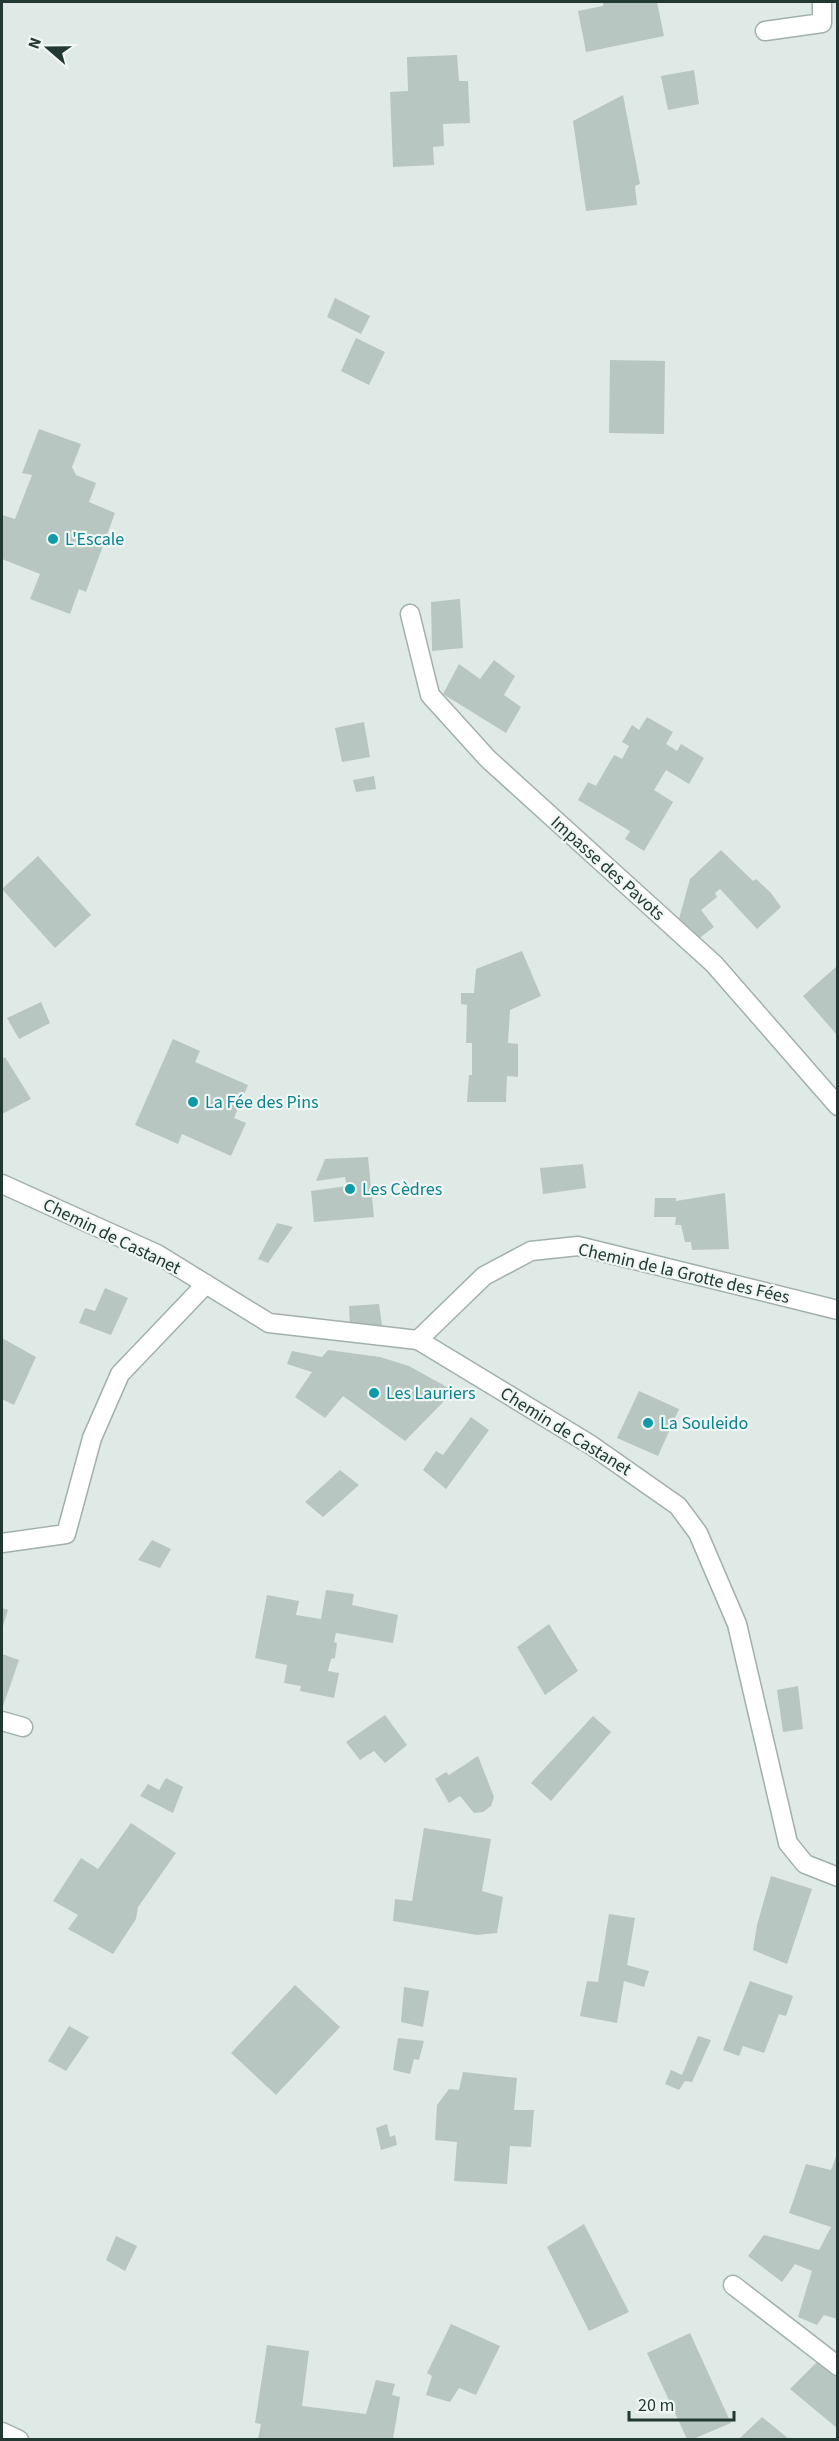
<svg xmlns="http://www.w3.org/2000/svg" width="839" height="2441" viewBox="0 0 839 2441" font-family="'Source Sans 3',sans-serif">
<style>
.building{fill:#b8c6c1}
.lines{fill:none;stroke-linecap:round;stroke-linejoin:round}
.minor-casing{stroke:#a2b0ac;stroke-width:21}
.minor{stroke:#fff;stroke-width:18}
.culture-dot{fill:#0f9aa8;stroke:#eff6f3;stroke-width:2}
.labels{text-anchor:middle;stroke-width:4.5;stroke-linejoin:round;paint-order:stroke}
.culture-label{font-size:18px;fill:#0d838f;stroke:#eff6f3;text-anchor:start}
.street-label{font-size:18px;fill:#213833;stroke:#eff6f3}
</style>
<rect width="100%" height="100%" fill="#dfe9e5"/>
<g class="building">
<polygon points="603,2 657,2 664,36 586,52 578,11 603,6"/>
<polygon points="457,55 459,81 468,81 470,123 443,124 444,146 433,147 434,165 393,167 390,92 408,91 407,57"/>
<polygon points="694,70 699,104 668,110 661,76"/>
<polygon points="623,95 640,184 635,186 637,205 586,211 573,121"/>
<polygon points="335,298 370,316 361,334 327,317"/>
<polygon points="356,338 385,352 369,385 341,371"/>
<polygon points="610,360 665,361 664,434 609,433"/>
<polygon points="39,429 81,444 72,467 76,475 96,483 89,502 115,513 86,592 79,589 70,614 30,599 40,574 2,559 2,515 15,519 32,475 22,473"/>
<polygon points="460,599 463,648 432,651 431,602"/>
<polygon points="494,660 515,676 504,695 521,707 506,733 443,694 459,664 480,679"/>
<polygon points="647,717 673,732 666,744 677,751 681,744 704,758 689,784 666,770 654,790 673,802 644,851 625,839 630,831 578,800 588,782 596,786 614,755 622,759 629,746 622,742 632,725 639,730"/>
<polygon points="364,722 370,757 342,762 335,728"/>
<polygon points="374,776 376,789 356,792 353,780"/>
<polygon points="721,850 753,881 756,879 771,893 781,907 757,929 720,889 715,893 717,897 701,910 714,927 697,940 679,919 690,879"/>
<polygon points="38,856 91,915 55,948 2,889"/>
<polygon points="522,951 541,996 510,1010 508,1043 518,1044 518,1077 507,1076 506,1102 467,1102 469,1075 472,1075 472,1043 466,1043 467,1005 461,1004 461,993 474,993 476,969"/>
<polygon points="837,966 837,1035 803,996"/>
<polygon points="41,1002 50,1023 19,1039 7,1018"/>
<polygon points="173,1039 200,1051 195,1062 248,1085 234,1118 246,1123 231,1156 182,1134 178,1144 135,1125"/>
<polygon points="5,1057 31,1099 2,1114 2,1059"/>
<polygon points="368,1157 374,1217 314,1222 311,1191 347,1186 345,1177 316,1181 325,1159"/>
<polygon points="583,1164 586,1188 543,1194 540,1168"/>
<polygon points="725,1193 729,1249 692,1250 691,1242 685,1242 681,1225 675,1225 676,1217 654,1217 655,1198 676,1198 676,1201"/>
<polygon points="277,1223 293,1227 268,1263 258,1259"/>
<polygon points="105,1288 128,1298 111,1335 79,1323 85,1308 95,1311"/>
<polygon points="379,1304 382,1325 350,1325 349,1306"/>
<polygon points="2,1338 36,1357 14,1405 2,1399"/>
<polygon points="328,1350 380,1357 409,1366 454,1391 405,1441 343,1396 325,1418 295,1397 312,1372 287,1364 292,1351 322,1357"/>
<polygon points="639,1391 679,1409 658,1456 617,1438"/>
<polygon points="471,1417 489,1430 446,1489 423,1470 436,1451 443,1455"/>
<polygon points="340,1470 359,1485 323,1517 305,1502"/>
<polygon points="152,1540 171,1549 160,1568 138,1560"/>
<polygon points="326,1590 354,1594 352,1605 398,1615 393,1643 336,1633 334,1642 337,1643 335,1658 331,1659 328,1671 339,1673 334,1698 300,1691 301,1686 284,1683 287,1665 255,1658 267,1595 299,1601 296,1615 321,1619"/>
<polygon points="2,1608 8,1610 2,1629"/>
<polygon points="549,1624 578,1671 545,1695 517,1647"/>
<polygon points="2,1654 19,1660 2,1709"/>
<polygon points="798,1686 803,1729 783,1732 777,1690"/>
<polygon points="385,1715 407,1745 385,1763 374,1751 360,1760 346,1742"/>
<polygon points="593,1716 611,1732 551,1801 531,1783"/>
<polygon points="478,1756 494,1797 491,1806 483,1812 474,1813 460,1796 449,1803 435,1779 446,1772 449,1775"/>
<polygon points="166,1778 183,1787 173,1813 140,1796 148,1784 159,1790"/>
<polygon points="131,1823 176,1853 138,1907 136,1919 113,1954 68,1929 78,1915 53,1901 81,1858 98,1869"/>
<polygon points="424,1828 491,1839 482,1891 503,1897 497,1933 477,1935 393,1921 395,1899 412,1901"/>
<polygon points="771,1876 812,1889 787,1964 753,1950 757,1925"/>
<polygon points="609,1914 635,1918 627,1965 649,1971 644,1987 624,1981 617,2023 580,2016 587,1981 598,1982"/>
<polygon points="750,1981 793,1996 786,2016 779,2014 764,2053 743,2046 739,2056 723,2050"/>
<polygon points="295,1985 340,2027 276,2095 231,2053"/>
<polygon points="404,1987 429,1991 423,2027 401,2022"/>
<polygon points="69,2026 89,2037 66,2071 48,2061"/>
<polygon points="698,2036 711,2040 692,2082 685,2081 679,2090 665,2084 671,2070 682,2075"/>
<polygon points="398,2038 424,2041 419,2060 414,2059 410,2074 393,2070"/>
<polygon points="463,2072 517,2078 514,2110 534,2110 531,2147 510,2146 507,2184 454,2181 457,2142 435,2140 437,2105 449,2089 459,2090"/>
<polygon points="387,2124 390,2137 395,2135 397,2145 381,2150 376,2128"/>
<polygon points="837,2154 837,2319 824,2315 817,2325 798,2317 812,2271 795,2264 782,2282 748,2256 764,2235 819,2250 831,2227 789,2213 806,2164 831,2170"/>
<polygon points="584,2224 629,2312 589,2331 547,2247"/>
<polygon points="116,2236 137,2246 125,2271 106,2260"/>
<polygon points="451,2324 500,2346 476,2395 459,2388 450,2402 426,2395 432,2376 427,2373"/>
<polygon points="690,2333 731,2423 693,2439 687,2439 647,2353"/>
<polygon points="267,2345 309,2351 302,2406 366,2414 376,2380 395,2384 392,2395 400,2397 393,2439 258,2439 261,2424 255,2423"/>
<polygon points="821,2358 837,2372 837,2428 790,2389"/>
<polygon points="762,2417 789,2439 739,2439"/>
</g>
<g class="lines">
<g class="minor-casing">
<g id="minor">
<polyline points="765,31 822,23 822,2"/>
<polyline points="410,614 430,695 488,759 714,964 838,1106"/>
<polyline points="2,1184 157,1254 269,1323 418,1340 591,1445 678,1506 698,1533 737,1624 788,1843 805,1864 838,1877"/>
<polyline points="418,1340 484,1276 531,1251 578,1246 838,1310"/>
<polyline points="2,1543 66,1534 92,1438 120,1374 206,1284"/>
<polyline points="2,1721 23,1727"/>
<polyline points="733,2285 838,2366"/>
<polyline points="2,2432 19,2440"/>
</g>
</g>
<use href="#minor" class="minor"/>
</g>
<g class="culture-dot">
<circle cx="53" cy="539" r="6"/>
<circle cx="193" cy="1102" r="6"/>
<circle cx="350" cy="1189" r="6"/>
<circle cx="374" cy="1393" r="6"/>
<circle cx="648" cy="1423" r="6"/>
</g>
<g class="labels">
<g class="culture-label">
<text x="65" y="545">L'Escale</text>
<text x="205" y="1108">La Fée des Pins</text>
<text x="362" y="1195">Les Cèdres</text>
<text x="386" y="1399">Les Lauriers</text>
<text x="660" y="1429">La Souleido</text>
</g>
<g class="street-label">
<text transform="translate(608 868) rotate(42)" y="6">Impasse des Pavots</text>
<text transform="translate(112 1236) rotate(26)" y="6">Chemin de Castanet</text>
<text transform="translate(684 1273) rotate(13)" y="6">Chemin de la Grotte des Fées</text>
<text transform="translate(566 1431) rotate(32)" y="6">Chemin de Castanet</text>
</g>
</g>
<rect width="839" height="2441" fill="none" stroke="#213833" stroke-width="6"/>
<g transform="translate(48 48) rotate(290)" stroke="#eff6f3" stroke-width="4.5" paint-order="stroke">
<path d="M0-4.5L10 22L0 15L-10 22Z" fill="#213833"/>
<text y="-9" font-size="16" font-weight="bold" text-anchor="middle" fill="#213833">N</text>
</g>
<path d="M629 2411v9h105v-9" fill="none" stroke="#213833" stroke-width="3"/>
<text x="638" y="2411" font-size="18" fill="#213833" stroke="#eff6f3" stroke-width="4.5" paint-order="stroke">20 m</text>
</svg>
